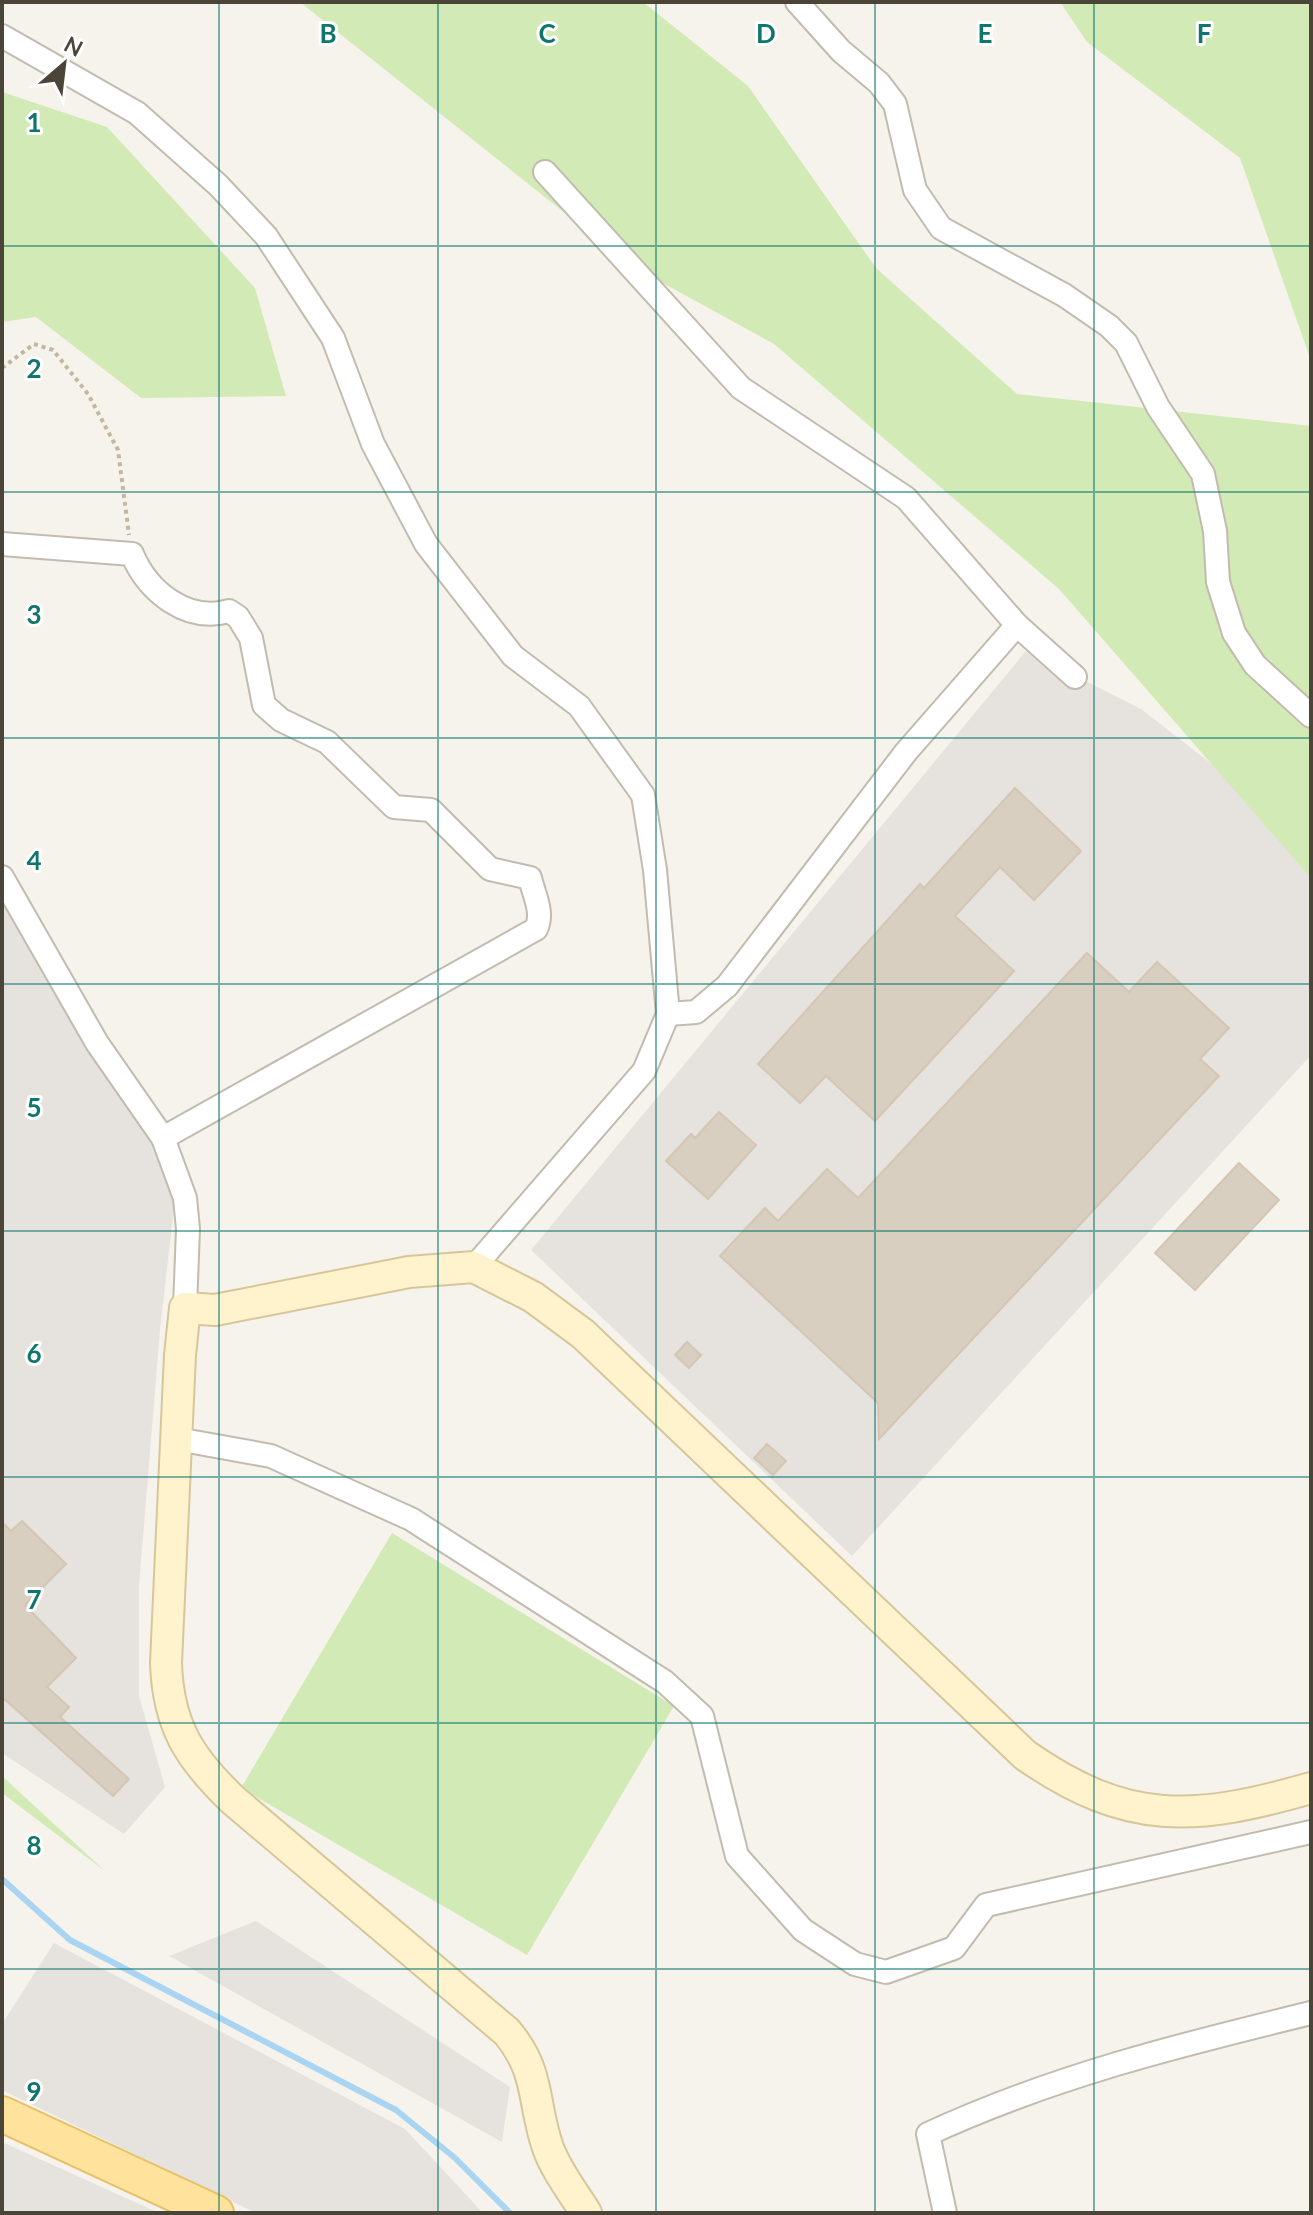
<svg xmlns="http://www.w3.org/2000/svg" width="1313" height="2215" viewBox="0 0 1313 2215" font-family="Lato,sans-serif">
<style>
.industrial{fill:#e6e2dd}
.green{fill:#d2eab5}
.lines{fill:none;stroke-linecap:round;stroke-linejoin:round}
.stream{stroke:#a9d4f2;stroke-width:6}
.building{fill:#d8cfc1;stroke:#d3c7b4;stroke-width:2}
.street-casing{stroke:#c2bbae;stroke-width:26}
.secondary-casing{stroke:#d6c79b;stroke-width:34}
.primary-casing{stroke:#e6c16a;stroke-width:38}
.path{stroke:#c4b79f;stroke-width:4;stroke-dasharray:4 4;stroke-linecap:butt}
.street{stroke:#fff;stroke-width:22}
.secondary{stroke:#fff3cd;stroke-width:30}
.primary{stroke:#ffe39c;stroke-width:34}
.grid{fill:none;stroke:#0f766e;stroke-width:2;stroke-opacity:0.55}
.grid-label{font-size:26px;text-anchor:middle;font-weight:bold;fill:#0f766e;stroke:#fff;stroke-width:6;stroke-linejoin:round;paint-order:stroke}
</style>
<rect width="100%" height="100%" fill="#f6f3ec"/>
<g class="industrial">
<polygon points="1026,651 1141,709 1289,824 1311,857 1311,1055 852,1556 531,1250"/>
<polygon points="2,873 177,1180 160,1330 139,1586 139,1696 165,1787 124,1834 2,1753"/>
<polygon points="256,1921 510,2087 502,2142 169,1956"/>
<polygon points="54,1943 405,2129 483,2213 256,2213 2,2090 2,2024"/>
<polygon points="2,2142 159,2213 2,2213"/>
</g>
<g class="green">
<polygon points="300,2 643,2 748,86 876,268 1017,394 1311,426 1311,878 1059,589 774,344 630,265"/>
<polygon points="1060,2 1311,2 1311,361 1240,158 1087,42"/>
<polygon points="2,92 107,127 255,288 286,396 141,398 36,317 2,322"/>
<polygon points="392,1533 674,1706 527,1955 241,1788"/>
<polygon points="2,1776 105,1871 2,1793"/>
</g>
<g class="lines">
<polyline class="stream" points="2,1879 70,1940 396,2110 455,2158 510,2213"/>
</g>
<g class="building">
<polygon points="1015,788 1081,851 1034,900 1000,867 955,916 1014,971 875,1121 826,1076 800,1103 758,1064 920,884 924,888"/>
<polygon points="1087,953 1129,992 1157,962 1229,1028 1200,1059 1219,1076 879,1439 878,1403 720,1256 765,1208 778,1221 827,1169 858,1198"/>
<polygon points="719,1112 756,1145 708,1199 666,1161 691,1134 695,1138"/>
<polygon points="1239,1163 1279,1200 1195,1290 1155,1253"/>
<polygon points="687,1342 701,1355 689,1368 675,1355"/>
<polygon points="767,1444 786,1461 773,1475 754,1458"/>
<polygon points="22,1521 66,1564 25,1605 76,1658 47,1687 69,1707 60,1717 129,1779 113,1796 2,1697 2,1522 11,1531"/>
</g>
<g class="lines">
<g class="street-casing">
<g id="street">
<polyline points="797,2 841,51 879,83 895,104 915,190 941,228 1064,295 1109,326 1126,343 1158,407 1203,474 1215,531 1218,582 1234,633 1255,665 1311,716"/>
<polyline points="2,36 137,113 218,185 266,236 333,338 373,444 426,544 513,656 579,706 643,795 655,870 668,1014 644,1071 474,1267"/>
<polyline points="545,172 741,388 906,498 1017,625 1075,677"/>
<path d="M2 544 132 554C148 592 187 623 229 611L238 617 251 638 264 705 281 720 327 742 394 807 431 810 490 869 530 878C534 895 544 913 536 929L163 1138"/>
<polyline points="2,877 97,1043 163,1138 185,1198 188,1229 185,1308"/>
<polyline points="668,1014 696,1012 727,986 906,752 1017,625"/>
<polyline points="177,1439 271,1456 411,1519 665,1682 702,1716 737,1856 803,1930 855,1964 886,1972 954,1948 986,1905 1311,1832"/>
<path d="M945 2213 928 2134C1051 2077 1179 2045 1311 2013"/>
</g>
</g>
<g class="secondary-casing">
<path id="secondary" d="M586 2213C573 2192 557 2172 548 2148 532 2102 541 2073 507 2032L233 1800C189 1758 168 1725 166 1663L180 1355 185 1308 215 1310 409 1272 474 1267 533 1297 583 1334 1025 1755C1128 1827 1195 1821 1311 1788"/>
</g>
<g class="primary-casing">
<polyline id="primary" points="2,2114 216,2213"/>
</g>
<polyline class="path" points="2,368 34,344 53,350 88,394 118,450 129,535"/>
<use href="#street" class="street"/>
<use href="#secondary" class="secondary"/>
<use href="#primary" class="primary"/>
</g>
<path class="grid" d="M219 2V2213M438 2V2213M656 2V2213M875 2V2213M1094 2V2213M2 246H1311M2 492H1311M2 738H1311M2 984H1311M2 1231H1311M2 1477H1311M2 1723H1311M2 1969H1311"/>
<g class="grid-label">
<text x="328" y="43">B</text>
<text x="547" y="43">C</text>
<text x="766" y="43">D</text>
<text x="985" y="43">E</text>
<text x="1204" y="43">F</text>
<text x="34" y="132">1</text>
<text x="34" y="378">2</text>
<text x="34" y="624">3</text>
<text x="34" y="870">4</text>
<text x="34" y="1117">5</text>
<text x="34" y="1363">6</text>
<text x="34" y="1609">7</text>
<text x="34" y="1855">8</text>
<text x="34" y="2101">9</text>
</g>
<rect width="1313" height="2215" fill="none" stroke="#4b4439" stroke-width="8"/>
<g transform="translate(64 64) rotate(28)" stroke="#ffffff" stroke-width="6" paint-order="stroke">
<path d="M0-6L14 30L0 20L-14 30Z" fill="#4b4439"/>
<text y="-12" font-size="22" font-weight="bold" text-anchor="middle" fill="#4b4439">N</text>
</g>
</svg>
